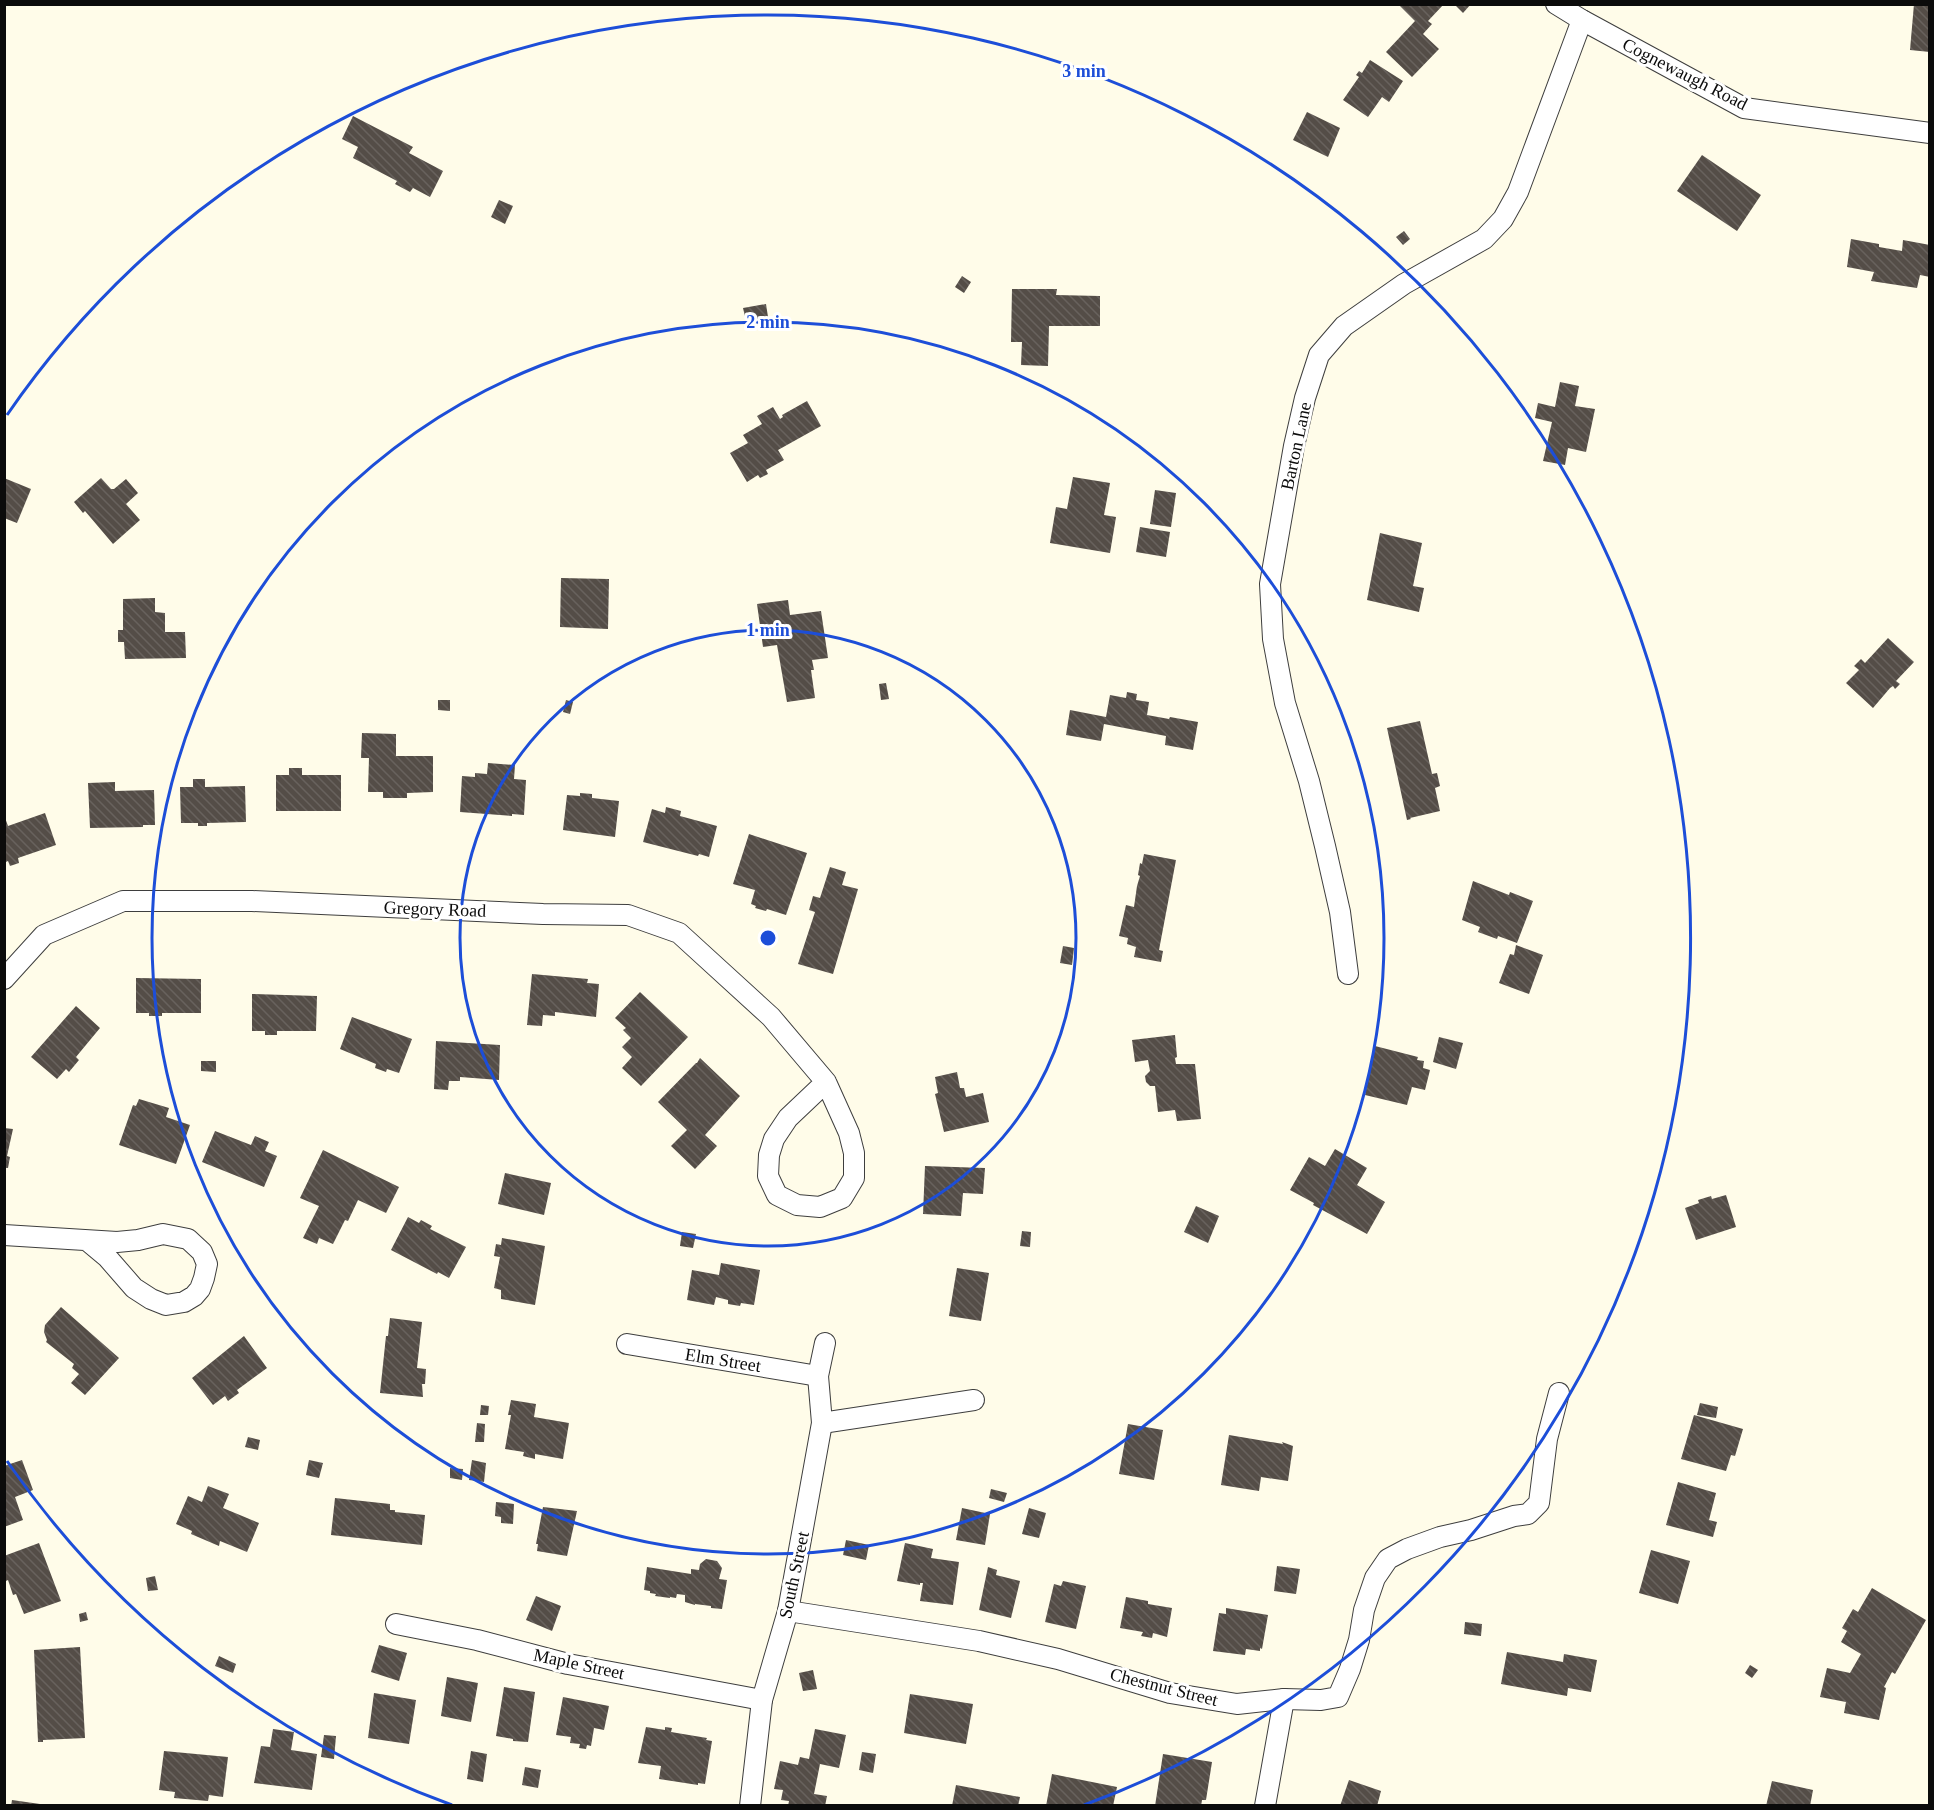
<svg xmlns="http://www.w3.org/2000/svg" width="1934" height="1810" viewBox="0 0 1934 1810" font-family="'Times New Roman',serif">
<style>
.building{fill:url(#building-back-hatch)}
.lines{fill:none;stroke-linecap:round;stroke-linejoin:round}
.street-casing{stroke:#3e3e3e;stroke-width:22}
.street{stroke:#fff;stroke-width:20}
.ring{fill:none;stroke:#1d4ed8;stroke-width:3}
.labels{text-anchor:middle;stroke-width:6;stroke-linejoin:round;paint-order:stroke}
.street-label{font-size:18px;fill:#0b0b0b;stroke:#fff}
.centre{fill:#1d4ed8;stroke:#fff;stroke-width:3}
.ring-label{font-size:18px;text-anchor:middle;font-weight:bold;fill:#1d4ed8;stroke:#fff;stroke-width:6;stroke-linejoin:round;paint-order:stroke}
</style>
<defs>
<pattern id="building-back-hatch" width="6" height="6" patternUnits="userSpaceOnUse" patternTransform="scale(1.5)"><rect width="6" height="6" fill="#544d47"/><path d="M-1 5l2 2M0 0l6 6M5-1l2 2" fill="none" stroke="#68625d"/></pattern>
</defs>
<rect width="100%" height="100%" fill="#fffce9"/>
<g class="building">
<polygon points="1398,4 1444,4 1428,21 1432,24 1423,34 1439,49 1412,77 1386,52 1415,21"/>
<polygon points="1454,4 1471,4 1463,13"/>
<polygon points="1914,4 1930,4 1930,52 1910,50"/>
<polygon points="1370,60 1403,81 1389,102 1382,97 1368,117 1343,100 1359,77 1356,75 1359,71 1362,73"/>
<polygon points="1307,112 1340,128 1328,157 1293,140"/>
<polygon points="353,116 413,147 409,153 443,171 430,197 413,188 410,192 395,184 397,181 353,158 358,147 342,139"/>
<polygon points="1702,155 1761,195 1737,231 1677,191"/>
<polygon points="499,200 513,206 505,224 491,217"/>
<polygon points="1404,231 1410,239 1403,245 1396,237"/>
<polygon points="1851,239 1879,244 1879,247 1902,251 1903,240 1930,245 1930,277 1920,275 1917,288 1871,281 1874,272 1847,267"/>
<polygon points="962,276 971,282 964,293 955,287"/>
<polygon points="1012,289 1057,289 1056,295 1100,296 1100,326 1049,326 1048,366 1021,365 1022,342 1011,342"/>
<polygon points="766,304 768,317 746,321 743,308"/>
<polygon points="1560,382 1579,386 1575,406 1595,409 1586,452 1568,448 1565,465 1543,461 1552,422 1535,418 1538,403 1555,407"/>
<polygon points="807,401 821,426 778,450 784,460 766,470 768,474 760,478 758,475 747,482 730,453 748,443 743,435 762,424 757,416 773,407 780,419 783,417 782,415"/>
<polygon points="1073,477 1110,483 1104,515 1116,517 1110,553 1050,543 1056,507 1067,509"/>
<polygon points="4,478 31,489 17,523 4,518"/>
<polygon points="101,478 111,489 114,489 126,479 138,493 126,504 140,520 113,544 85,511 83,513 74,502"/>
<polygon points="1155,490 1176,493 1171,527 1150,524"/>
<polygon points="1140,527 1170,532 1166,557 1136,552"/>
<polygon points="1380,533 1422,543 1413,586 1424,588 1419,612 1367,600"/>
<polygon points="561,578 609,579 608,629 560,627"/>
<polygon points="155,598 155,612 165,613 165,632 185,632 186,658 125,659 124,642 118,642 118,630 123,630 123,599"/>
<polygon points="788,600 790,615 821,611 828,658 812,660 814,670 811,670 815,698 787,702 777,645 763,647 757,604"/>
<polygon points="1888,638 1914,662 1896,681 1900,684 1895,689 1893,686 1890,688 1873,708 1846,683 1859,670 1854,666 1861,659 1865,663"/>
<polygon points="886,683 889,699 881,700 879,684"/>
<polygon points="1127,692 1137,694 1136,700 1149,702 1147,715 1169,719 1170,717 1198,722 1193,750 1165,745 1166,736 1104,724 1101,741 1066,735 1070,710 1106,717 1110,695 1126,698"/>
<polygon points="438,700 450,700 450,711 438,710"/>
<polygon points="566,700 573,702 570,714 563,712"/>
<polygon points="1420,721 1432,774 1437,773 1440,786 1435,788 1440,811 1410,818 1411,819 1407,820 1387,728"/>
<polygon points="362,733 396,734 396,756 433,756 433,792 407,793 407,798 383,798 383,792 368,792 369,758 361,758"/>
<polygon points="488,763 515,765 514,779 526,780 524,815 512,814 512,816 460,812 462,776 475,777 475,773 487,774"/>
<polygon points="289,768 302,768 302,775 341,775 341,811 276,811 276,775 289,775"/>
<polygon points="193,779 205,779 205,787 245,786 246,822 207,823 207,826 198,826 198,823 181,823 180,787 193,787"/>
<polygon points="115,782 115,791 154,790 155,825 143,825 143,827 90,828 88,783"/>
<polygon points="580,793 592,794 592,798 619,801 615,837 563,830 567,795 580,796"/>
<polygon points="666,807 681,811 680,816 717,826 709,857 699,854 698,856 643,842 652,809 665,813"/>
<polygon points="45,813 56,845 18,858 19,863 10,866 8,861 4,863 4,815 8,826"/>
<polygon points="749,834 807,853 786,915 767,909 766,911 755,908 756,906 751,904 755,890 733,884"/>
<polygon points="1144,854 1176,860 1159,950 1163,951 1161,962 1134,957 1136,947 1127,944 1128,938 1119,936 1126,905 1134,907 1137,886 1140,876 1138,875 1140,863 1142,864"/>
<polygon points="830,867 846,872 842,885 858,889 833,974 798,964 815,912 809,910 813,896 820,898"/>
<polygon points="1473,881 1509,895 1510,892 1533,901 1517,943 1498,936 1497,939 1478,932 1480,927 1462,920"/>
<polygon points="1516,945 1543,955 1529,994 1499,983 1510,954 1514,955"/>
<polygon points="1063,946 1074,948 1072,965 1060,963"/>
<polygon points="532,974 588,979 587,983 599,984 596,1017 555,1012 555,1016 543,1015 542,1026 527,1025"/>
<polygon points="136,978 201,979 201,1013 162,1013 162,1016 149,1016 149,1013 136,1013"/>
<polygon points="640,992 688,1037 641,1086 622,1068 632,1057 622,1047 631,1038 623,1030 626,1028 615,1018"/>
<polygon points="252,994 317,996 316,1031 277,1031 277,1035 265,1035 265,1031 252,1031"/>
<polygon points="76,1006 100,1028 76,1057 79,1060 69,1072 66,1069 57,1079 31,1057"/>
<polygon points="352,1017 412,1039 399,1073 387,1069 386,1072 375,1068 376,1064 340,1049"/>
<polygon points="1175,1035 1177,1057 1175,1058 1176,1064 1195,1064 1201,1119 1177,1121 1175,1110 1158,1112 1155,1086 1150,1086 1146,1082 1145,1076 1150,1071 1148,1060 1135,1062 1132,1040"/>
<polygon points="1439,1037 1463,1043 1456,1069 1433,1062"/>
<polygon points="436,1041 500,1045 499,1080 460,1077 460,1081 449,1081 448,1090 434,1089"/>
<polygon points="1375,1046 1418,1057 1417,1060 1424,1061 1423,1068 1430,1070 1425,1090 1412,1087 1407,1105 1365,1095"/>
<polygon points="700,1058 740,1096 705,1135 717,1146 695,1169 671,1146 687,1130 658,1102 696,1063 697,1063"/>
<polygon points="201,1061 216,1061 216,1072 201,1071"/>
<polygon points="957,1072 960,1088 964,1088 966,1097 983,1093 989,1122 944,1132 935,1094 938,1093 935,1077"/>
<polygon points="139,1099 169,1108 166,1117 190,1125 176,1164 119,1145 133,1105 136,1106"/>
<polygon points="4,1128 13,1129 7,1156 10,1157 8,1168 4,1168"/>
<polygon points="215,1131 251,1145 255,1136 269,1142 265,1151 277,1156 264,1187 202,1162"/>
<polygon points="1335,1149 1367,1168 1357,1185 1385,1202 1367,1234 1313,1205 1314,1203 1290,1190 1309,1157 1325,1166"/>
<polygon points="323,1150 399,1187 386,1213 358,1200 348,1221 345,1220 333,1244 319,1238 317,1244 303,1238 319,1206 300,1198"/>
<polygon points="925,1166 985,1168 983,1194 963,1193 961,1216 923,1214"/>
<polygon points="505,1173 551,1183 544,1215 498,1204"/>
<polygon points="1726,1195 1736,1227 1696,1240 1685,1208 1699,1203 1698,1200 1711,1196 1712,1199"/>
<polygon points="1196,1206 1219,1216 1208,1243 1184,1232"/>
<polygon points="408,1217 419,1223 421,1220 432,1226 430,1229 466,1247 449,1278 438,1272 437,1274 391,1250"/>
<polygon points="1022,1231 1031,1232 1030,1247 1020,1246"/>
<polygon points="682,1232 696,1234 693,1248 680,1246"/>
<polygon points="502,1238 545,1246 535,1305 501,1299 501,1290 494,1288 500,1257 494,1256 496,1244 501,1245"/>
<polygon points="721,1263 760,1270 754,1305 741,1303 740,1306 728,1304 728,1300 716,1297 714,1305 687,1300 692,1270 719,1275"/>
<polygon points="957,1268 989,1273 981,1321 949,1316"/>
<polygon points="61,1307 119,1358 85,1395 71,1383 79,1374 72,1368 74,1364 46,1342 47,1340 44,1332 45,1325"/>
<polygon points="390,1318 422,1322 417,1368 426,1369 425,1384 422,1384 423,1397 380,1393 386,1336 388,1336"/>
<polygon points="244,1336 267,1368 237,1390 239,1393 228,1401 225,1396 213,1405 192,1378"/>
<polygon points="511,1400 536,1404 534,1417 569,1423 563,1459 535,1454 535,1459 523,1456 524,1452 505,1449 511,1415 508,1415"/>
<polygon points="1700,1403 1718,1407 1716,1418 1697,1415"/>
<polygon points="481,1405 489,1406 488,1415 480,1415"/>
<polygon points="1694,1415 1743,1429 1735,1456 1731,1455 1726,1471 1681,1459"/>
<polygon points="477,1423 485,1424 484,1442 475,1442"/>
<polygon points="1128,1424 1163,1430 1154,1480 1119,1474"/>
<polygon points="1229,1435 1283,1444 1282,1442 1293,1446 1288,1481 1261,1477 1259,1491 1221,1485"/>
<polygon points="248,1437 260,1440 258,1450 245,1447"/>
<polygon points="22,1460 33,1490 15,1497 23,1520 4,1527 4,1466"/>
<polygon points="309,1460 323,1463 319,1478 306,1475"/>
<polygon points="472,1460 486,1463 484,1482 469,1480"/>
<polygon points="450,1468 463,1469 462,1480 450,1478"/>
<polygon points="1678,1482 1716,1493 1709,1520 1717,1522 1713,1537 1666,1525"/>
<polygon points="208,1486 229,1494 223,1508 259,1523 247,1552 220,1541 219,1546 191,1534 192,1531 176,1524 188,1496 202,1502"/>
<polygon points="991,1489 1007,1493 1004,1502 989,1498"/>
<polygon points="335,1498 390,1504 390,1510 395,1510 395,1512 425,1515 422,1545 331,1535"/>
<polygon points="496,1502 514,1504 513,1524 501,1523 501,1517 495,1516"/>
<polygon points="543,1507 577,1511 567,1556 537,1551 538,1544 536,1544"/>
<polygon points="962,1508 990,1514 985,1545 956,1540"/>
<polygon points="1029,1508 1046,1513 1039,1538 1022,1534"/>
<polygon points="846,1540 869,1545 866,1560 843,1555"/>
<polygon points="39,1543 61,1601 24,1614 16,1594 13,1595 8,1580 4,1582 4,1556"/>
<polygon points="905,1543 933,1549 931,1558 959,1562 953,1605 920,1601 923,1583 920,1583 920,1585 897,1581"/>
<polygon points="1651,1550 1690,1561 1678,1604 1639,1593"/>
<polygon points="706,1559 717,1561 722,1568 719,1579 727,1580 722,1609 711,1608 711,1606 695,1604 695,1605 685,1602 685,1595 677,1594 676,1598 670,1597 670,1598 655,1596 656,1594 650,1593 650,1591 644,1590 647,1567 691,1574 691,1569 699,1570 700,1564"/>
<polygon points="1277,1566 1300,1569 1296,1594 1274,1591"/>
<polygon points="988,1567 997,1570 996,1575 1020,1581 1011,1618 979,1610"/>
<polygon points="155,1576 158,1590 148,1591 146,1578"/>
<polygon points="1063,1581 1086,1586 1076,1629 1045,1622 1054,1584 1061,1586"/>
<polygon points="1872,1588 1926,1620 1895,1674 1892,1672 1884,1687 1886,1688 1879,1720 1844,1713 1846,1702 1820,1697 1827,1668 1850,1673 1861,1654 1841,1642 1847,1631 1842,1628 1853,1609 1858,1612"/>
<polygon points="536,1596 561,1606 552,1631 526,1620"/>
<polygon points="1126,1597 1148,1601 1148,1604 1172,1608 1167,1637 1153,1633 1152,1638 1141,1636 1143,1632 1120,1628"/>
<polygon points="1226,1608 1268,1615 1262,1649 1260,1648 1260,1651 1246,1649 1245,1655 1213,1651 1219,1613 1226,1614"/>
<polygon points="86,1612 88,1620 80,1622 79,1614"/>
<polygon points="1465,1622 1482,1624 1481,1636 1464,1634"/>
<polygon points="379,1645 407,1653 399,1681 371,1672"/>
<polygon points="80,1647 85,1738 43,1740 43,1742 38,1742 34,1650"/>
<polygon points="1507,1652 1563,1662 1564,1654 1597,1660 1591,1692 1568,1688 1567,1696 1501,1684"/>
<polygon points="219,1656 236,1664 233,1673 215,1666"/>
<polygon points="1750,1665 1758,1670 1752,1678 1745,1673"/>
<polygon points="813,1670 817,1689 803,1691 799,1673"/>
<polygon points="447,1677 478,1683 471,1722 441,1716"/>
<polygon points="504,1687 535,1692 528,1742 513,1741 513,1739 496,1736"/>
<polygon points="374,1693 416,1700 409,1744 368,1738"/>
<polygon points="910,1694 973,1704 966,1744 904,1733"/>
<polygon points="563,1697 609,1706 604,1730 594,1728 591,1746 587,1745 586,1749 579,1748 580,1744 570,1743 571,1737 556,1735"/>
<polygon points="646,1727 665,1730 665,1727 672,1728 671,1732 707,1738 706,1740 712,1741 705,1784 698,1783 698,1785 659,1779 661,1766 638,1763"/>
<polygon points="273,1729 294,1732 291,1750 317,1754 312,1790 254,1783 261,1746 270,1747"/>
<polygon points="815,1729 846,1735 839,1768 820,1764 814,1794 827,1796 825,1806 788,1806 789,1801 781,1800 783,1790 774,1789 780,1761 798,1765 800,1757 809,1759"/>
<polygon points="324,1735 336,1736 334,1759 321,1757"/>
<polygon points="164,1751 228,1757 223,1797 209,1795 208,1801 174,1798 175,1792 159,1790"/>
<polygon points="471,1751 487,1754 483,1782 467,1779"/>
<polygon points="862,1752 876,1754 873,1773 859,1770"/>
<polygon points="1163,1754 1212,1762 1206,1800 1202,1800 1201,1806 1155,1806"/>
<polygon points="525,1767 541,1770 538,1788 522,1785"/>
<polygon points="1052,1774 1117,1787 1113,1806 1046,1806"/>
<polygon points="1349,1780 1381,1791 1377,1806 1340,1806"/>
<polygon points="1772,1781 1813,1790 1810,1806 1766,1806"/>
<polygon points="956,1785 1020,1797 1018,1806 952,1806"/>
<polygon points="12,1800 40,1804 40,1806 11,1806"/>
</g>
<g class="lines">
<g class="street-casing">
<g id="street">
<polyline points="1556,4 1582,20 1744,108 1930,133"/>
<polyline points="1348,974 1340,912 1325,846 1309,781 1285,703 1273,639 1270,584 1294,446 1305,398 1319,355 1344,326 1404,284 1484,239 1503,219 1518,192 1582,20"/>
<polyline points="4,979 44,935 123,901 252,901 543,914 628,915 679,933 771,1017 826,1082 849,1133 854,1153 854,1178 842,1198 820,1207 797,1205 777,1195 768,1176 769,1155 774,1139 788,1118 826,1082"/>
<polyline points="4,1235 117,1242 138,1240 163,1234 188,1239 202,1252 207,1264 204,1278 200,1289 194,1296 184,1302 166,1305 151,1299 134,1288 107,1257 89,1242"/>
<polyline points="627,1344 818,1376"/>
<polyline points="822,1423 974,1400"/>
<polyline points="788,1611 979,1641 1058,1659 1170,1693 1237,1704 1284,1699 1321,1700 1338,1697 1350,1669 1359,1640 1364,1610 1375,1578 1388,1559 1407,1549 1440,1537 1471,1530 1514,1516 1528,1514 1539,1503 1547,1439 1559,1393"/>
<polyline points="396,1624 477,1640 568,1664 762,1700"/>
<polyline points="750,1806 762,1700 788,1611 822,1423 818,1376 825,1343"/>
<polyline points="1265,1806 1284,1699"/>
</g>
</g>
<use href="#street" class="street"/>
</g>
<g class="ring">
<circle cx="768" cy="938" r="308"/>
<circle cx="768" cy="938" r="616"/>
<path d="M452 1805A923 923 0 0 1 7 1461M7 415A923 923 0 1 1 1084 1805"/>
</g>
<g class="labels">
<g class="street-label">
<text transform="translate(1685 74) rotate(27)" y="6">Cognewaugh Road</text>
<text transform="translate(1296 446) rotate(-78)" y="6">Barton Lane</text>
<text transform="translate(435 909) rotate(2)" y="6">Gregory Road</text>
<text transform="translate(723 1360) rotate(9)" y="6">Elm Street</text>
<text transform="translate(794 1575) rotate(-78)" y="6">South Street</text>
<text transform="translate(579 1664) rotate(12)" y="6">Maple Street</text>
<text transform="translate(1164 1687) rotate(14)" y="6">Chestnut Street</text>
</g>
</g>
<circle cx="768" cy="938" r="9" class="centre"/>
<g class="ring-label">
<text x="1084" y="77">3 min</text>
<text x="768" y="328">2 min</text>
<text x="768" y="636">1 min</text>
</g>
<rect width="1934" height="1810" fill="none" stroke="#0b0b0b" stroke-width="12"/>
</svg>
